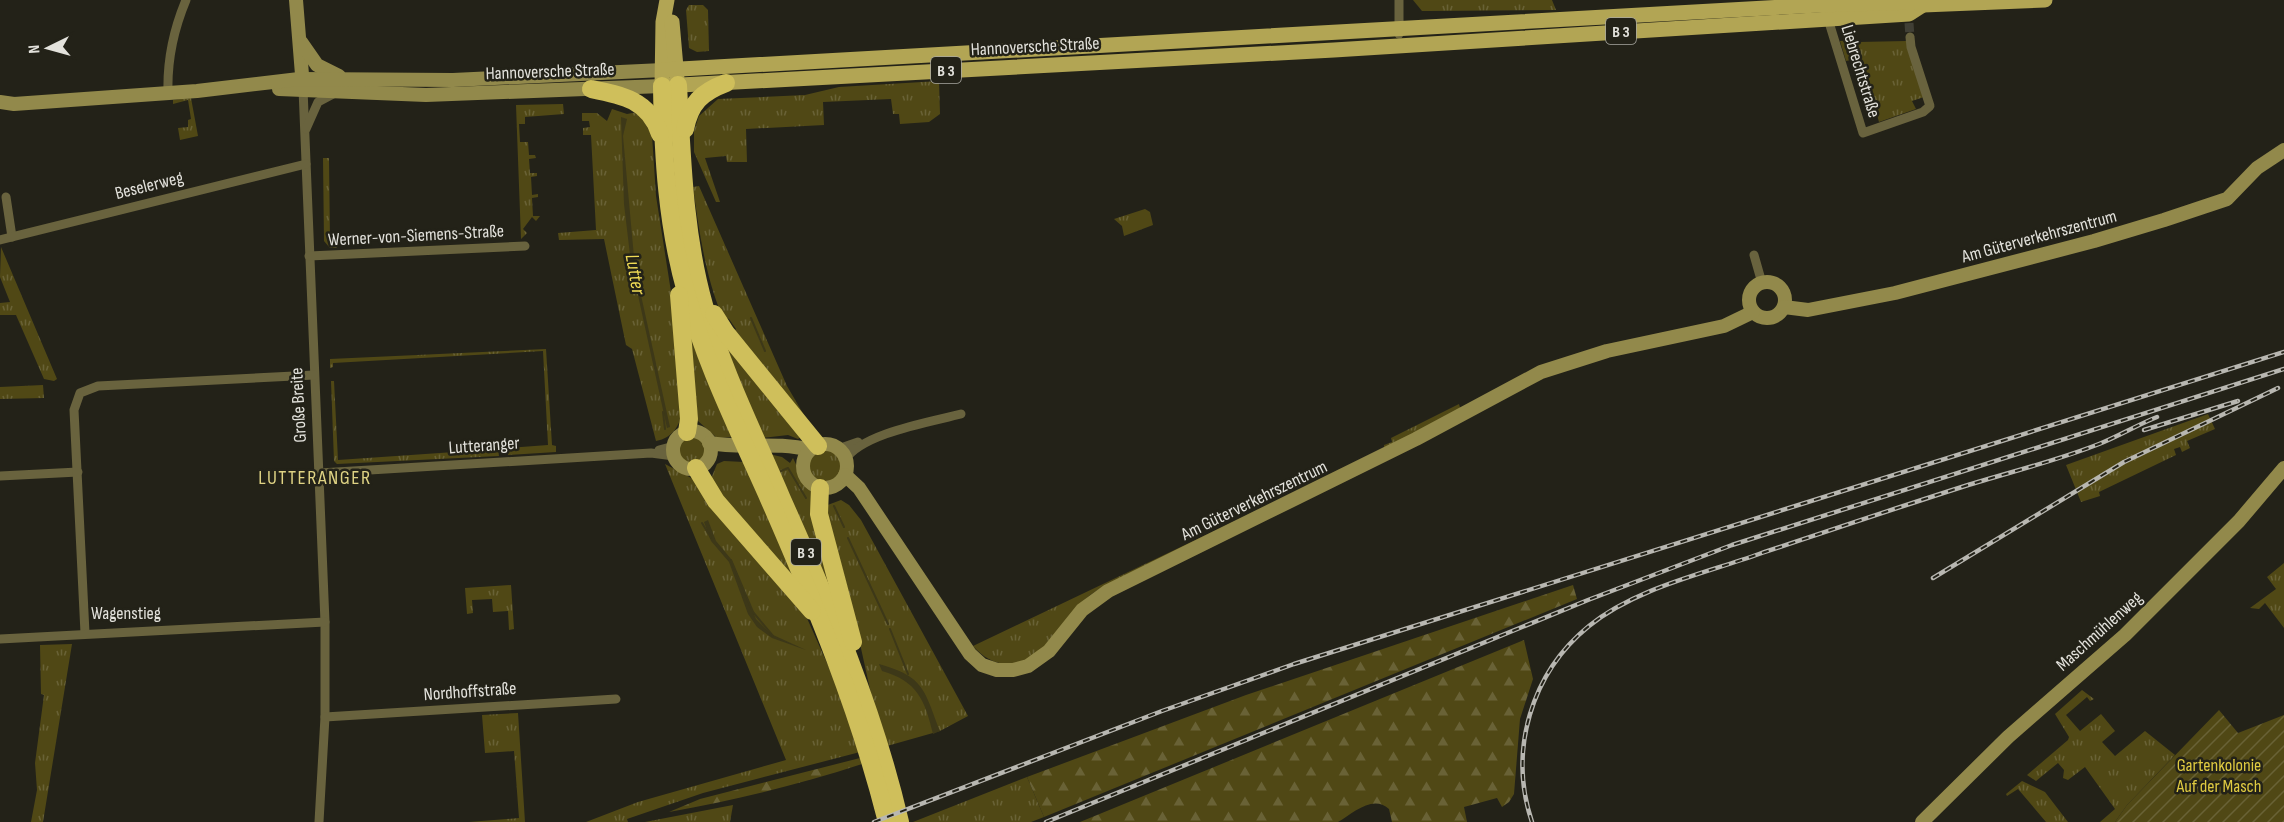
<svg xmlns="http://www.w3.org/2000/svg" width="2284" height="822" viewBox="0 0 2284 822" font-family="'Sofia Sans Condensed',sans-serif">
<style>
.grass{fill:url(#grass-tufts)}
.forest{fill:url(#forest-firs)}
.garden{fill:url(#garden-furrows)}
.water{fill:#3d3818}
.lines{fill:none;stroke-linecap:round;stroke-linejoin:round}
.stream{stroke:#3d3818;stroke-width:2}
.street-tunnel{stroke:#403f35;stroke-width:9;stroke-dasharray:9 4.5;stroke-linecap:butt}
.street{stroke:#69633e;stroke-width:9}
.secondary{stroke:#92894b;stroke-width:14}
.primary{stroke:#b2a554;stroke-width:15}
.highway{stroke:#cfbf5b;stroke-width:18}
.rail-casing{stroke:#b8b7b1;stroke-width:4.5}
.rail{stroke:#232218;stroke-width:2;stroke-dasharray:7;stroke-linecap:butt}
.labels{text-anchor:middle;stroke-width:5;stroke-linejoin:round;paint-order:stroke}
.shield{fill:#232218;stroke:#a9a8a1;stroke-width:1.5}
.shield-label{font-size:16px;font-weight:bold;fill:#e3e2dc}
.street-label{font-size:18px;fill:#e3e2dc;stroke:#232218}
.park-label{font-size:18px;fill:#e0cb41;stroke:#232218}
.water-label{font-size:20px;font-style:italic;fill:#f0db55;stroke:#232218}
.neighbourhood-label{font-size:20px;letter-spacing:1.5px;fill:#dfd384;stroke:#232218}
</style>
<defs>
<pattern id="grass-tufts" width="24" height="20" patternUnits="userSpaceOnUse" patternTransform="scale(1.5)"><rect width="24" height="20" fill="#504815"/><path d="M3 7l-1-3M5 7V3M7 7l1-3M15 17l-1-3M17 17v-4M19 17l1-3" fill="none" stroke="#696236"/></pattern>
<pattern id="forest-firs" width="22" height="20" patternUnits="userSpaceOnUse" patternTransform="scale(1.5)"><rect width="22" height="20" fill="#504815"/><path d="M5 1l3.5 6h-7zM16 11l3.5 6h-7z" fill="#696236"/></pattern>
<pattern id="garden-furrows" width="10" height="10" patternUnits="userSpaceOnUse" patternTransform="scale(1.5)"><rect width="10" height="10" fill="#504815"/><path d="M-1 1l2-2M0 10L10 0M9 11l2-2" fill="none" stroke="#696236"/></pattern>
</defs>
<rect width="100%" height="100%" fill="#232218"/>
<g class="grass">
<polygon points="1413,0 1552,0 1556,10 1428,11 1422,11"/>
<polygon points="689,5 703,5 708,10 709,51 697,52 689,48 686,10"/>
<polygon points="1859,40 1859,42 1907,41 1924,97 1912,101 1916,109 1879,122 1874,104 1866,106 1863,94 1870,92 1860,58 1846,61 1840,41"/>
<polygon points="939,81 940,114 929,122 900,124 899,114 893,114 891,99 823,102 824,125 746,129 747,162 727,162 726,156 705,158 720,202 716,202 694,152 694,131 699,116 718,99 805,95 839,87"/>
<polygon points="191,98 198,136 180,140 178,128 188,127 188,120 191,119 188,100 173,104 173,100"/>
<polygon points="563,104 564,114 525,117 525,124 519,124 520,142 528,142 529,155 535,155 536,158 529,159 530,173 537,173 537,176 531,177 532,195 538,194 538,197 532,198 533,216 540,216 536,221 532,217 523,229 527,233 521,239 516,105"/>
<path d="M612 109 627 114 638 112 652 135 656 196 674 311 683 409C680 425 673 438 656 441L632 349 626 345 604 239 559 240 558 233 596 230 591 135H583V128L590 127 589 121H582V113H597L607 121Z"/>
<polygon points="323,158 329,158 330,242 337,242 337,248 330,248 324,241"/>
<path d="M699 186 787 386 811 427 733 332 736 329 729 319 722 316C705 275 699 230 693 187Z"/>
<polygon points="1145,209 1150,212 1153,225 1124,236 1122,226 1114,219"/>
<polygon points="1,247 57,379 54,381 44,379 16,315 0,315 0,303 10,302 0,277"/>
<polygon points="688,320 734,437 717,438 698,421"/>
<polygon points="718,330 804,435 798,439 788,435 762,438"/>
<polygon points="546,349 552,445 556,446 556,452 508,455 508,448 548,445 543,351 333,363 333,367 330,368 330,359"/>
<polygon points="331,381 334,381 338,460 498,449 499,456 337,464 334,461"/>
<polygon points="43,385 44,398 0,399 0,387"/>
<path d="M1459 404 1461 411C1379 453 1298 494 1216 534 1177 553 1134 569 1096 591 1066 609 1056 651 1021 662 1002 668 985 660 973 646L1384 450V445L1392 442 1391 438Z"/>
<polygon points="2208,414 2215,429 2187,441 2190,448 2182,452 2180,447 2174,449 2176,455 2099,492 2100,496 2081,502 2066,465"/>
<circle cx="692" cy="450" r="13"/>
<circle cx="824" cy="466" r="17"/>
<polygon points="769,454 782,457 790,463 793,458 803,479 811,488 844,626"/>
<polygon points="724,461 744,462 801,589 710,481 717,464"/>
<polygon points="665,464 693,479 806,616 848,710 860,752 703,793 627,819 628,822 586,822 638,802 786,760"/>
<polygon points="841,500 849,505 861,520 968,716 940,731 887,746 875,712 848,589 825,506"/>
<polygon points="2284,563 2284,628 2265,603 2259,609 2250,608 2276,589 2267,577"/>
<polygon points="511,585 514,629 509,630 508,611 493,612 492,599 472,600 473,613 467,614 465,588"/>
<polygon points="72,644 43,822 31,822 37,790 35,763 44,695 41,694 40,645"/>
<polygon points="2082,690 2094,699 2090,701 2087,697 2066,715 2080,731 2101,714 2115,731 2102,742 2115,756 2145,731 2175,755 2127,805 2115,822 2100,822 2115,809 2085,767 2068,780 2063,778 2064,770 2058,763 2036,781 2027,775 2068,740 2069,737 2055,714"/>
<polygon points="518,713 525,822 469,822 519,818 514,751 485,753 482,715"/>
<polygon points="1027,777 1044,817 1031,822 913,822"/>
<polygon points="2022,781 2045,792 2068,822 2046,822 2018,789 2007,796 2006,794"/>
<polygon points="733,805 730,822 645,822"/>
</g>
<g class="forest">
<polygon points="1573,585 1577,599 1044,817 1027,777 1246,695"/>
<path d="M1524 640 1533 679 1520 719 1514 794 1509 802 1502 807 1497 798 1464 807 1467 822H1392L1389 809C1373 794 1353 813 1338 822H1080Z"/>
<path d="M860 758 862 764C798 785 735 800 669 812L700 799Z"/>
</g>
<polygon class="garden" points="2219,710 2238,733 2284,715 2284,822 2115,822 2127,805"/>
<g class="water">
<polygon points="621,117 627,119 623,136 635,268 670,427 667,428 631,263 624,204"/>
<polygon points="708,520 716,541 731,559 756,619 771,634 806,650 772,638 757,627 748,614 729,562 711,541 704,522"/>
<path d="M879 664C925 677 924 690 940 731L933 734C925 700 917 681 882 671Z"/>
</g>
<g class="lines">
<g class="stream">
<polyline points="751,318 765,351"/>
<polyline points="663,412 665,429"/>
<polyline points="781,471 788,468 806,498"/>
<polyline points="834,506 844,527"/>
<polyline points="702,523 711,538"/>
<polyline points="848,538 888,624"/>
<polyline points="731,560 753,612 773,636"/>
<polyline points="890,629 908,674"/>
</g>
<polyline class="street-tunnel" points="1909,23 1910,37"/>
<g class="street">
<polyline points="1399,0 1399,34"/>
<polyline points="1828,19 1863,133 1923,112 1930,106 1911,47 1910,37"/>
<polyline points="303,89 325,622 325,717 319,822"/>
<path d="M168 93C167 60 173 31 186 0"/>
<polyline points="306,129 318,102 333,94"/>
<polyline points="6,197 12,237"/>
<polyline points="0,240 306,164"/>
<polyline points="1754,255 1762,283"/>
<polyline points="309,256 525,246"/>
<polyline points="838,449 858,442"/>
<polyline points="659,450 674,446"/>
<path d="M845 460C862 433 931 422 961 414"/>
<polyline points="320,473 651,453 674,456"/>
<polyline points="0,476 78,472"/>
<polyline points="85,633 74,410 80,393 98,386 314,375"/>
<polyline points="0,639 325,622"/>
<polyline points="325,717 616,699"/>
</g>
<g class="secondary">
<polyline points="296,0 303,87"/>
<polyline points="301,42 317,65 339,76"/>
<polyline points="279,89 426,95 662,86"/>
<polyline points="0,102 14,104 197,91 299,79 453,80 663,70"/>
<circle cx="1767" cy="300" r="18"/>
<polyline points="1784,307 1808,310 1895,293 2094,241 2164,220 2227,199 2257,168 2284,150"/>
<circle cx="692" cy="450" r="19"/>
<path d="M709 443C743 449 776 441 810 450"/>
<circle cx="825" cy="466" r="22"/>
<polyline points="845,475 859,488 970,654 982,665 997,670 1013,670 1028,666 1049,651 1082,610 1108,591 1416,439 1541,372 1607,351 1724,326 1753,312"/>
<polyline points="1922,822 2008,737 2125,635 2239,521 2284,468"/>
</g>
<g class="primary">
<polyline points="667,0 663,22 662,86 1334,50 1909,14 1923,5"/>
<polyline points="672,22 677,79"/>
<polyline points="663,70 1819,5 1915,2 1923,5 2045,0"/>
</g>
<g class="highway">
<path d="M678 85C682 159 684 234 704 305 723 372 755 435 782 499 829 604 874 710 900 822"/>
<path d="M662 86C663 156 667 225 686 292 705 364 739 431 769 499 815 604 859 710 887 822"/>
<path d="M591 89C622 95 649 100 660 134"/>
<path d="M685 129C690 103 702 92 726 83"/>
<polyline points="679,295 689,419 687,432"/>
<polyline points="714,314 726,333 818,446"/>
<polyline points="696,468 716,501 812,611"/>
<polyline points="820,488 819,514 853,642"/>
</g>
<g class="rail-casing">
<g id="rail">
<polyline points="2144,430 2238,401"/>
<polyline points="1933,578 2124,462 2278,388"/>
<polyline points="874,822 1162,711 1294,664 2284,352"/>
<polyline points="1046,822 1588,600 1732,545 2284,369"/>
<path d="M1532 822C1508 751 1531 673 1589 626 1636 588 1703 574 1759 554 1828 531 1896 508 1965 486 2010 472 2056 461 2099 444 2119 436 2137 425 2157 417"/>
</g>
</g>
<use href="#rail" class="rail"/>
</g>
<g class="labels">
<g class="shield">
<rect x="1606" y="18" width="30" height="26" rx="4.5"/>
<rect x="931" y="57" width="30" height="26" rx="4.5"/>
<rect x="791" y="539" width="30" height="26" rx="4.5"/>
</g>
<g class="shield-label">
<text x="1621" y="37">B 3</text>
<text x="946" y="76">B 3</text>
<text x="806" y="558">B 3</text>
</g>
<g class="street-label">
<text transform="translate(1035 46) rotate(-3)" y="6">Hannoversche Straße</text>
<text transform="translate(550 71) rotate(-2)" y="6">Hannoversche Straße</text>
<text transform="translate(1861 71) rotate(73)" y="6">Liebrechtstraße</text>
<text transform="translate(149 185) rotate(-14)" y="6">Beselerweg</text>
<text transform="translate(416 235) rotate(-3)" y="6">Werner-von-Siemens-Straße</text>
<text transform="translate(2039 236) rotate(-15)" y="6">Am Güterverkehrszentrum</text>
<text transform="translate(298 405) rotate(-93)" y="6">Große Breite</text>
<text transform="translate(484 445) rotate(-4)" y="6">Lutteranger</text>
<text transform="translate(1254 500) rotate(-26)" y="6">Am Güterverkehrszentrum</text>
<text x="126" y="619">Wagenstieg</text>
<text transform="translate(2099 631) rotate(-42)" y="6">Maschmühlenweg</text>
<text transform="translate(470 691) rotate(-4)" y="6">Nordhoffstraße</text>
</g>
<g class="park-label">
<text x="2219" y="771">Gartenkolonie<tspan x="2219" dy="21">Auf der Masch</tspan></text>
</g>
<g class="water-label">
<text transform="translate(636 274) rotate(80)" y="7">Lutter</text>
</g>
<g class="neighbourhood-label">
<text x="315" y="484">LUTTERANGER</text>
</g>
</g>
<g transform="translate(48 48) rotate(265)" stroke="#232218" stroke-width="4.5" paint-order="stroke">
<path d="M0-4.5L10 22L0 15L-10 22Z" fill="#e3e2dc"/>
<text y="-9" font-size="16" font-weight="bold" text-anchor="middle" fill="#e3e2dc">N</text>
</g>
</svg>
